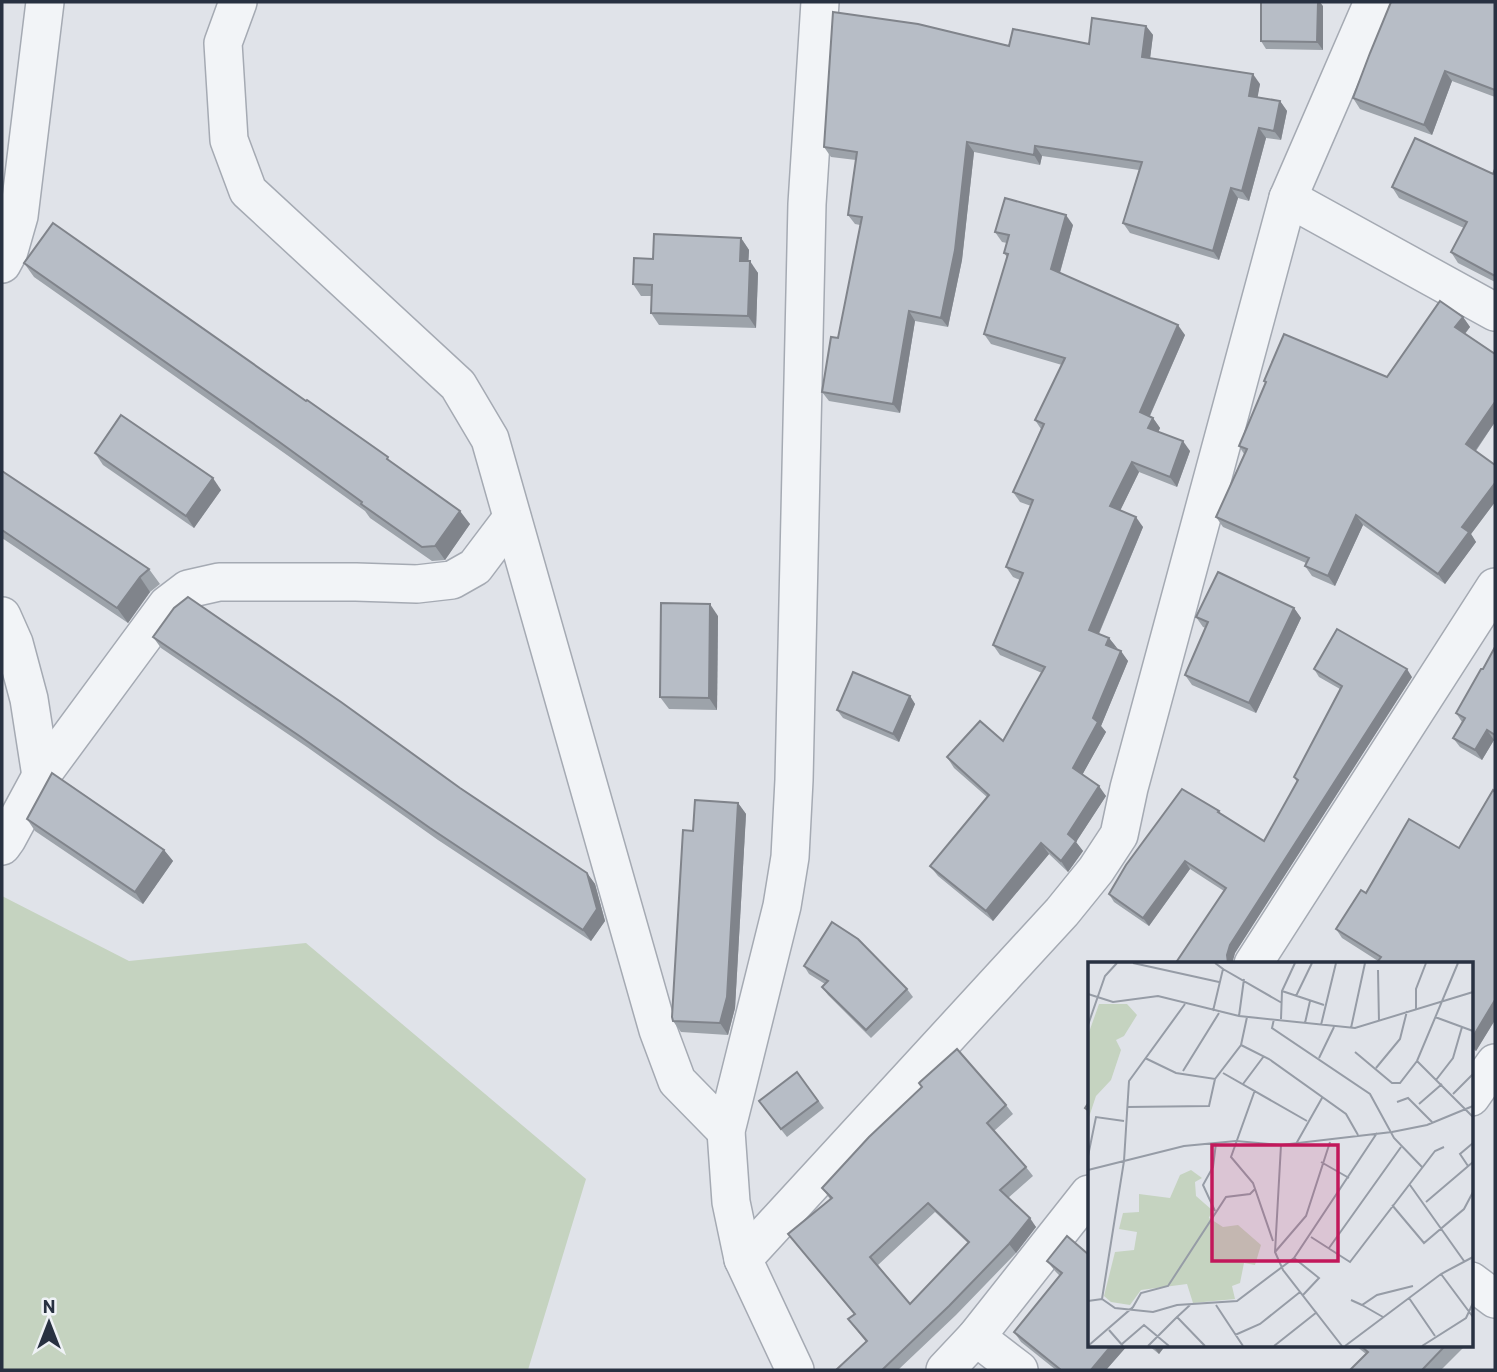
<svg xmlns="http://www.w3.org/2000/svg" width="1497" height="1372" viewBox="0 0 1497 1372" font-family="Barlow,sans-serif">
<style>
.green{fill:#c5d3c0}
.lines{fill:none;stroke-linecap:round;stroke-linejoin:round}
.minor-casing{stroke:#a5aab3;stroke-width:40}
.minor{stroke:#f2f4f7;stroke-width:37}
.wall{fill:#9da3aa;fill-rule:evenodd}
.shaded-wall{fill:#80848b}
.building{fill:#b7bdc6;stroke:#80848b;stroke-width:2;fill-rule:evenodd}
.inset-road{fill:none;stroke:#969ca6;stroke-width:2}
.view{fill:#c2185b;fill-opacity:0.15;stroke:#c2185b;stroke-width:3.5}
.inset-edge{fill:none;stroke:#283141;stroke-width:3.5}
</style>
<rect width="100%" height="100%" fill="#e0e3e9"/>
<polygon class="green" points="2,896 129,961 306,943 586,1179 528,1370 2,1370"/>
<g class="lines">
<g class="minor-casing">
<g id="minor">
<polyline points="238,2 223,43 229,140 248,191 458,385 490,439 658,1030 677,1081 726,1131"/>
<polyline points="1288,198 1495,312"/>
<polyline points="2,264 9,251 19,216 45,2"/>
<polyline points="2,616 14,643 29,699 41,776"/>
<polyline points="2,846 7,839 41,776 167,605 188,589 219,582 356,582 417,584 452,580 475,567 512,518"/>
<polyline points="1253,964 1495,587"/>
<polyline points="1471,1097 1495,1063"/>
<polyline points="743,1259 1062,912 1096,870 1119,835 1129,788 1288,198 1373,2"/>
<polyline points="1471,1281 1495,1299"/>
<polyline points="976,1337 1019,1370"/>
<polyline points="795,1370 743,1259 731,1202 726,1131 782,906 790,857 794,780 807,204 820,2"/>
<polyline points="945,1370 976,1337 1089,1194"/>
</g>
</g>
<use href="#minor" class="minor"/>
</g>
<g class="wall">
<polygon points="1495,2 1495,97 1452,81 1432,135 1360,109 1353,98"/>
<polygon points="1323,6 1323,50 1266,49 1261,41"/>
<polygon points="1146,26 1153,35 1150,58 1260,84 1257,97 1280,101 1287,111 1281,140 1266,138 1249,201 1238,198 1219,260 1130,233 1123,223 1139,170 1042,156 1040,165 974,152 962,260 948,327 915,321 900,413 829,401 822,392 838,338 860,225 855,224 848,215 856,160 831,157 824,147 1009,46 1089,44"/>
<polygon points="1495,169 1495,282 1458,263 1451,252 1464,228 1399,198 1392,187 1493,174"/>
<polygon points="1073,225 1060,273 1185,335 1150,416 1153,418 1160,428 1158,432 1190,451 1177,487 1139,472 1120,511 1143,527 1099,634 1109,638 1117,648 1128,661 1101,726 1106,732 1082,775 1106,796 1076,842 1083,851 1068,872 1049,854 993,921 938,876 930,866 987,797 954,768 947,757 1003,741 1042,673 1000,655 993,645 1020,580 1013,577 1006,567 1031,506 1020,502 1013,492 1041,429 1035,420 1062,365 991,344 984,334 1007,257 1004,253 1007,243 1002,242 995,232"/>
<polygon points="741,238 749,250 748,261 758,273 756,328 659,325 651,313 652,296 641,296 633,284 653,259"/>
<polygon points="24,263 392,463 470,524 445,560 432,561 370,518 365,511 287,455 34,277"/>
<polygon points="1463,317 1470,327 1465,334 1495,354 1495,422 1476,451 1495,465 1495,502 1471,534 1476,542 1445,584 1363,525 1335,586 1312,576 1305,566 1306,563 1223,527 1216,517 1244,454 1239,446 1266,383 1264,381 1387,377"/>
<polygon points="95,453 221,490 194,528 103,465"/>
<polygon points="2,471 149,569 160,584 150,592 128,623 2,538"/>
<polygon points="1294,608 1301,618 1256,713 1192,685 1185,675 1206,628 1203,627 1196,617"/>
<polygon points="718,616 717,710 669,709 660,697"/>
<polygon points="153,637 460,788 587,873 595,884 605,921 591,941 438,840 307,747 161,648"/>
<polygon points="1495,647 1495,741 1494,740 1482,760 1460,747 1453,738 1462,722 1456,713 1483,669"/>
<polygon points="1314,669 1412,677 1235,953 1232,962 1175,964 1224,891 1190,869 1149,926 1114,902 1109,894 1219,811 1221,814 1264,841 1297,782 1294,777 1340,689 1319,677"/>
<polygon points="910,696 915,704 899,742 843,718 837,710"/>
<polygon points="1493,790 1495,792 1495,1020 1476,1051 1473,1049 1471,1052 1471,964 1376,964 1378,961 1342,938 1336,929 1361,890 1366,893 1409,819 1459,848"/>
<polygon points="738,803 746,814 735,1008 728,1035 681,1032 673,1021 693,831"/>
<polygon points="27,819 164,850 173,861 143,904 35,831"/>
<polygon points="804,966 907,989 913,997 871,1038 828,995 822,987 825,984 809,974"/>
<polygon points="797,1072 824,1108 787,1137 764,1108"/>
<path d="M919 1083 1006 1105 1013 1114 994 1131 1026 1167 1033 1176 1008 1198 1036 1227 1016 1253 956 1315 898 1370H836L866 1342 848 1319 854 1314 788 1234 830 1199 822 1188 922 1087ZM935 1212 968 1243 910 1304 878 1265Z"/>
<polygon points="1067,1236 1089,1346 1127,1346 1106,1370 1056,1370 1021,1342 1014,1332 1060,1276 1055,1271 1047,1261"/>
<polygon points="1149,1346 1165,1346 1159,1354"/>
<polygon points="1356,1346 1465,1346 1441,1370 1350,1370 1366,1354"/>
</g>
<g class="shaded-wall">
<polygon points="1318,2 1320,2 1323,6 1323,50 1317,42"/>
<polygon points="1146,26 1153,35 1149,67 1142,57"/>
<polygon points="1445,71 1452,81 1432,135 1424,125"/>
<polygon points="1253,74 1260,84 1256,106 1249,96"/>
<polygon points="1280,101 1287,111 1281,140 1274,131"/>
<polygon points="1259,128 1266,138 1249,201 1242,191"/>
<polygon points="967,142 974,152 962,260 948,327 941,318"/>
<polygon points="1035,146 1042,156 1040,165 1034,155"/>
<polygon points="1231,188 1238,198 1219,260 1213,251"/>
<polygon points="1066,215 1073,225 1058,279 1051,269"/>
<polygon points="741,238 749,250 748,272 740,261"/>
<polygon points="750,261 758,273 756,328 748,316"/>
<polygon points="909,311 915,321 900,413 893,404"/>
<polygon points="1463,317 1470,327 1462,337 1455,327"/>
<polygon points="1178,325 1185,335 1147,422 1140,412"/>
<polygon points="1495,402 1495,422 1473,454 1466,444"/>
<polygon points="1153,418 1160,428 1155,439 1148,428"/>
<polygon points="1183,441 1190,451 1177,487 1170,477"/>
<polygon points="1132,462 1139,472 1117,517 1110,506"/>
<polygon points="213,478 221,490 194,528 186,516"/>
<polygon points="1495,483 1495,502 1471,534 1476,542 1445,584 1438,574 1462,527"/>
<polygon points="460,511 470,524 445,560 435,546"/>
<polygon points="1356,515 1363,525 1335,586 1328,576"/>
<polygon points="1136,517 1143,527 1096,640 1089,630"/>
<polygon points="140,577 150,592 128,623 117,608"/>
<polygon points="710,604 718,616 717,710 709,698"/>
<polygon points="1294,608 1301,618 1256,713 1249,703"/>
<polygon points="1109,638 1117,648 1106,645"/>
<polygon points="1121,651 1128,661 1101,726 1106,732 1080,779 1073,768"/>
<polygon points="1407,669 1412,677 1235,953 1232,964 1227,964 1227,955 1230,945"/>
<polygon points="910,696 915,704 899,742 893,734"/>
<polygon points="1487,730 1494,740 1482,760 1475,750"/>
<polygon points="1099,786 1106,796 1076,842 1083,851 1068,872 1061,861 1068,834"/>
<polygon points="738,803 746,814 735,1008 728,1035 720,1023"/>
<polygon points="1041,843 1049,854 993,921 986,911"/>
<polygon points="164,850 173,861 143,904 135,892"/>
<polygon points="1185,861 1190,869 1149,926 1143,918"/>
<polygon points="587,873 595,884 605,921 591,941 583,930"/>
<polygon points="1495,1000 1495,1020 1476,1051 1471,1043 1471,1040"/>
<polygon points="1030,1218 1036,1227 1016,1253 1009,1244"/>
<polygon points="1111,1346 1127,1346 1106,1370 1091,1370"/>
<polygon points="1153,1346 1165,1346 1159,1354"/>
</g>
<g class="building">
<polygon points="1261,2 1318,2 1317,42 1261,41"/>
<polygon points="1391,2 1495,2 1495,90 1445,71 1424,125 1353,98 1370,53"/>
<polygon points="833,12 918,24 1009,46 1013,29 1089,44 1092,18 1146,26 1142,57 1253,74 1249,96 1280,101 1274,131 1259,128 1242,191 1231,188 1213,251 1123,223 1142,162 1035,146 1034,155 967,142 955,250 941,318 909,311 893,404 822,392 831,337 838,338 862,217 848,215 857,152 824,147"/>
<polygon points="1415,138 1493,174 1495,169 1495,276 1451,252 1467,222 1392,187"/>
<polygon points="1005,198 1066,215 1051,269 1178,325 1140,412 1153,418 1148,428 1183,441 1170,477 1132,462 1110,506 1136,517 1089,630 1109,638 1106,645 1121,651 1093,718 1098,722 1073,768 1099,786 1068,834 1076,841 1061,861 1041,843 986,911 930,866 989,795 947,757 980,721 1003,741 1045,667 993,645 1023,573 1006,567 1033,500 1013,492 1044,424 1035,420 1065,358 984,334 1008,254 1004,253 1009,235 995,232"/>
<polygon points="53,223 306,401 307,400 388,457 387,459 460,511 435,546 422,547 361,504 362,502 278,441 24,263"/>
<polygon points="654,234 741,238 740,261 750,261 748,316 651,313 652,285 633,284 634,258 653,259"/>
<polygon points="1440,301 1463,317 1455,327 1495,354 1495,402 1466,444 1495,465 1495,483 1462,527 1469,532 1438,574 1356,515 1328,576 1305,566 1309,558 1216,517 1247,449 1239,446 1266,382 1264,381 1284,334 1387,377"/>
<polygon points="121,415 213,478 186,516 95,453"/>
<polygon points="2,471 149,569 140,577 117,608 2,530"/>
<polygon points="1218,572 1294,608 1249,703 1185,675 1208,622 1196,617"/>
<polygon points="188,597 341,702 460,788 587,873 597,909 583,930 430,828 298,735 153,637 174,608"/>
<polygon points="661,603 710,604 709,698 660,697"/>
<polygon points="1337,629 1407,669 1230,945 1227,955 1228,963 1227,964 1175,964 1226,888 1185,861 1143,918 1109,894 1126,865 1182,789 1219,811 1218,812 1264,841 1298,780 1294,777 1342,686 1314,669"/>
<polygon points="1495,647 1495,735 1487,730 1475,750 1453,738 1465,718 1456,713 1481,669 1483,669"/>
<polygon points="853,672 910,696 893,734 837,710"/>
<polygon points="52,773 164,850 135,892 27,819"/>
<polygon points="1493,790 1495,792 1495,1000 1471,1040 1471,964 1376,964 1381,957 1336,929 1361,890 1366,893 1409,819 1459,848"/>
<polygon points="695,800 738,803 727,997 720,1023 673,1021 672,1017 683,830 693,831"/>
<polygon points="832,922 858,939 907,989 866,1030 822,987 828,981 804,966"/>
<path d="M957 1049 1006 1105 987 1123 1026 1167 1000 1190 1030 1218 1009 1244 949 1306 882 1370H836L867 1341 848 1319 855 1314 788 1234 832 1198 822 1188 869 1137 922 1087 919 1083 920 1082ZM928 1203 969 1242 910 1304 870 1257Z"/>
<polygon points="797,1072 818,1101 781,1129 759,1101"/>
<polygon points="1089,1102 1089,1111 1085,1108"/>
<polygon points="1067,1236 1089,1255 1089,1346 1111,1346 1091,1370 1061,1370 1014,1332 1062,1273 1047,1261"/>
<polygon points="1361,1346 1445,1346 1422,1370 1350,1370 1368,1352"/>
</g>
<g transform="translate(1088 962)">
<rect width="385" height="385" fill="#e0e3e9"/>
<path d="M11 42H39L49 53 36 74 28 78 33 88 23 118 8 134 0 158V73ZM103 208 114 216 107 220 108 234 124 248 121 256 135 265 150 263 173 283 167 303 156 301 152 321 144 324 147 337 105 341 99 322 53 328 42 343 23 340 16 334 27 290 46 288 49 270 31 267 35 251 51 250V232L82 236 92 213Z" fill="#c5d3c0"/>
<path class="inset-road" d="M45 1 131 20M135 7 194 41M290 8 291 60M194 29 236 43M0 32 25 40 70 34 151 54 267 66 385 30M208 34 224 1M328 47V27L338 1M125 49 135 7 127 1M151 54 156 17M347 55 385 69M186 57 184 66 282 132 306 176 334 205M193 57 194 29 207 1M217 61 222 39M0 63 17 14 29 1M233 63 248 1M263 66 277 1M153 83 181 97 258 152 270 173M267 90 304 121H312L329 99 370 1M57 96 88 111 127 117 153 83 159 55M231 96 246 65M329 99 385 155M288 106 312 77 319 49M95 109 131 51M135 111 219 159M348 118 365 96 374 65M155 122 176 94M167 128 143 195 165 221 185 279M365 132 385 112M309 140 320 136 344 160M331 142 354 122M39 145 121 144 127 117M208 182 234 136M193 183 187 290 195 308 254 384M0 194 8 155 36 159M233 200 261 216M380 204 372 192 385 181M0 208 96 184 148 179 193 183 304 170 339 163 385 144M322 223 376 299M338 240 385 200M304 243 336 281 376 247 385 230M127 249 115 223 125 205 128 181M223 275 262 300 347 189 356 185M241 286 313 185M187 290 218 254 242 180M206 296 231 316 215 333M353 312 385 355M321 336 347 374M14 337 36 199 41 119 97 42M263 338 274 343 289 333 325 324M0 339 14 337 27 346 65 350 89 343 149 339 206 296 289 171M102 343 89 355 117 384M128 343 155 384M274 343 295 355M21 368 35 384M147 373 172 362 212 330M34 382 56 363 81 384M0 384 45 345 53 331 80 324 138 235 162 232 167 227M60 384 89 355M186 384 229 350M257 384 353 312 385 295M334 384 378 356 385 341"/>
<path class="view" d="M124 183H250V299H124Z"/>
<rect width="385" height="385" class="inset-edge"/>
</g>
<rect width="1497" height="1372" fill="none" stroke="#283141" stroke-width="7"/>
<g transform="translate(49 1323)" stroke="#eff2f6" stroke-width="5" paint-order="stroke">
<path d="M0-5L12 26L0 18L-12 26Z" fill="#283141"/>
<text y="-10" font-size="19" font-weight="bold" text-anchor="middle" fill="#283141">N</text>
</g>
</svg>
